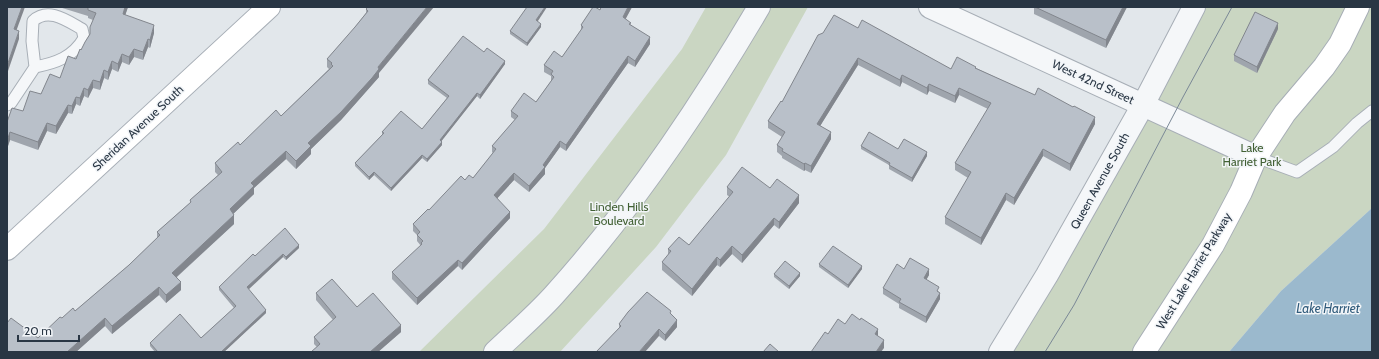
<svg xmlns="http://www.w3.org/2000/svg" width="1379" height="359" viewBox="0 0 1379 359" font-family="Cabin,sans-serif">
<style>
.green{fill:#cad6c2}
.water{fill:#9bb9cd}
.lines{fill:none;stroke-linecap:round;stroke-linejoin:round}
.lane-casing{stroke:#a7aeb6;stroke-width:13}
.street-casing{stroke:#a7aeb6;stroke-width:24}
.secondary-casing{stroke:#a7aeb6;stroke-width:24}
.lane{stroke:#f5f7f9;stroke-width:11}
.street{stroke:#f5f7f9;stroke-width:22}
.secondary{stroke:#fff;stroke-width:22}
.tram{stroke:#7a8896;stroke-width:1}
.wall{fill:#9fa5ad}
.shaded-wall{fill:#82868d}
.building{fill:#b9c0c9;stroke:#82868d}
.labels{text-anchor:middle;stroke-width:3;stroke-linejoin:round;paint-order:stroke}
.street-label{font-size:12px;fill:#293644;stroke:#f2f5f8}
.park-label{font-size:12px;fill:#436135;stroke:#f2f5f8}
.water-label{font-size:13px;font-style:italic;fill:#305b7b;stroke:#f2f5f8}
</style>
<rect width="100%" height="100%" fill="#e2e7eb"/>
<g class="green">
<polygon points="706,7 808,7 726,155 656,247 560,352 419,352 544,229 682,49"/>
<polygon points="1194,7 1372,7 1372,208 1281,291 1229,352 1000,352"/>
</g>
<polygon class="water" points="1372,208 1372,352 1229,352 1281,291"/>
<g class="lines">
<g class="lane-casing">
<g id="lane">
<path d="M7 105 11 103 35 67 32 41 33 21C48 7 66 20 82 29L84 38C73 57 56 63 35 67"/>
<polyline points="1256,157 1297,172 1333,147 1357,123 1372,111"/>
</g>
</g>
<g class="street-casing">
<g id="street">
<polyline points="930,7 1256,157"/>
<path d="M495 352C515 333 536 315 554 295 632 209 700 107 759 7"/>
<polyline points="1000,352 1047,275 1143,105 1194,7"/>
</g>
</g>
<g class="secondary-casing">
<g id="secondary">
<polyline points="7,249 269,7"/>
<polyline points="1144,352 1213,245 1241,192 1256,157 1285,113 1324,67 1340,44 1358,7"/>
</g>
</g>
<use href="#lane" class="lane"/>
<use href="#street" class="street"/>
<use href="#secondary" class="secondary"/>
<polyline class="tram" points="1045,352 1074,305 1183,97 1232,7"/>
</g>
<g class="wall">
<polygon points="59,7 128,7 125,15 154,33 150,48 148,47 143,60 134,57 129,65 122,62 118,72 112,69 108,80 104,78 100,90 93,88 88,98 84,96 80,106 76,104 72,114 68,113 56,134 47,131 38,150 10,140 7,149 7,122 23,111 41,94 60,78 76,59 90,34 93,20 88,18 88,16"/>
<polygon points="368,7 379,73 379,77 341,120 311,149 311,154 296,169 286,159 254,188 254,194 233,214 234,224 177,277 181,290 166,303 159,295 112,334 105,326 76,352 7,352 38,338 62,318 75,311 129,265 157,238 157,232 190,203 190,200 218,175 215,172 215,163 281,116 329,69 327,67 327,59 355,28 355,27 366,13 366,9"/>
<polygon points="601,7 632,7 625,19 650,44 635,67 628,63 566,151 560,147 545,168 545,174 529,192 514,180 497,198 510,218 462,270 458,266 417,305 392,279 392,272 421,246 417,241 417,235 413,231 413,224 465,180 473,178 493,153 492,152 492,146 515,120 511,117 511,111 536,102 551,81 551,76 544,72 544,65 562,57 581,30 581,25 600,10"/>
<polygon points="1034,7 1127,7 1106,48 1034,14"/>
<polygon points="541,27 527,46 510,34 510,31"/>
<polygon points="858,28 951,69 976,68 1095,124 1070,171 1043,156 1014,205 1006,200 981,245 945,224 945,217 968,178 955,170 955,163 988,109 959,95 955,103 929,91 927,95 902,82 900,87 858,65 820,126 831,139 811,173 805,170 804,171 782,158 782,156 777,152 777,145 782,137 768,128 768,121 782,102"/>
<polygon points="1278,29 1257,73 1234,61 1234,55"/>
<polygon points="484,52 505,64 480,99 477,96 441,141 442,145 427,162 422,158 391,191 374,175 369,180 355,166 355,163 382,135 382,132 422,129 447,98 428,84 428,80"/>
<polygon points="861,146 898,149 927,156 912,182 889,169 889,165 861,149"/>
<polygon points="727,187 770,188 799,203 779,229 774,225 742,263 732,254 720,267 717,265 692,296 662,270 662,262 668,255 668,249 689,245 730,197 727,195"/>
<polygon points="299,248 286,260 283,257 248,289 266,313 224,352 155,352 150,346 150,343 201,338 234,308 219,290 219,287 255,256"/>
<polygon points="819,264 862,269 848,288 819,267"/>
<polygon points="904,269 929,275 926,280 939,292 940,299 926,323 899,308 899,304 883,294 883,288"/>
<polygon points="774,274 800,276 789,289 774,277"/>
<polygon points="316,293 357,307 401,332 378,352 311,352 317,347 314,344 314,337 333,320 316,300"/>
<polygon points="671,314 677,327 665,341 659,336 619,328 619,324"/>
</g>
<g class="shaded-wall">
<polygon points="22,7 25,7 14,37 14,29"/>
<polygon points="125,7 128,7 123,22 123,14"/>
<polygon points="427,7 434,7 379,73 379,77 341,120 311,149 311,154 296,169 296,161 308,143 378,67"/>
<polygon points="545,7 547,7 536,24 536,20"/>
<polygon points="628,7 632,7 623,24 623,17"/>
<polygon points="1123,7 1127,7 1106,48 1106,40"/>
<polygon points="1278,23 1278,29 1257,73 1257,67"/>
<polygon points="541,24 541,27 527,46 527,43"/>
<polygon points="154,25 154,33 150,48 150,40"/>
<polygon points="19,31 19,39 7,74 7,66"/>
<polygon points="650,37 650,44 635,67 635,61"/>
<polygon points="148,39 148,47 143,60 143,52"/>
<polygon points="134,49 134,57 129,65 129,57"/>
<polygon points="122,54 122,62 118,72 118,64"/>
<polygon points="628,56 628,63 566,151 566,145"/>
<polygon points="858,58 858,65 817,131 817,124"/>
<polygon points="112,61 112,69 108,80 108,72"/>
<polygon points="505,61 505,64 480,99 480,95"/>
<polygon points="104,70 104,78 100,90 100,82"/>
<polygon points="902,75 902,82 900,87 900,80"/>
<polygon points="93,80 93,88 88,98 88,90"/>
<polygon points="929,84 929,91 927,95 927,88"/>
<polygon points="84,88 84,96 80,106 80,98"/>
<polygon points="959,88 959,95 955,103 955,96"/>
<polygon points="477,93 477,96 440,143 440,140"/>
<polygon points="76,97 76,104 72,114 72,106"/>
<polygon points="68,105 68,113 56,134 56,126"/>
<polygon points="1095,117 1095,124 1070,171 1070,164"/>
<polygon points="47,123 47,131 38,150 38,142"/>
<polygon points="10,132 10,140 7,149 7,141"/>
<polygon points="831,132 831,139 811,173 811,166"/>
<polygon points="560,141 560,147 545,168 545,174 529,192 529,186 543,165"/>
<polygon points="442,142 442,145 427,162 427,159"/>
<polygon points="1043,149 1043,156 1014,205 1014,198"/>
<polygon points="286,151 286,159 254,188 254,194 230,217 230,209 251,183"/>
<polygon points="927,152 927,156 912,182 912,178"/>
<polygon points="422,155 422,158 391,191 391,188"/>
<polygon points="805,163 805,170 804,171 804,164"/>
<polygon points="374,172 374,175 369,180 369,177"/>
<polygon points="514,173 514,180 494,202 494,195"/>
<polygon points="1006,193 1006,200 981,245 981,238"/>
<polygon points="799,195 799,203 779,229 779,222"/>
<polygon points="510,212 510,218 462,270 462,263"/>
<polygon points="234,215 234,224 172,281 172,273"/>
<polygon points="774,218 774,225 742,263 742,255"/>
<polygon points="299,245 299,248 286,260 286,257"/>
<polygon points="732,246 732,254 720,267 720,260"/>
<polygon points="283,254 283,257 247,291 247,287"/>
<polygon points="717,257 717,265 692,296 692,289"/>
<polygon points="458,260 458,266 417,305 417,298"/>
<polygon points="862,266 862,269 848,288 848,285"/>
<polygon points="929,269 929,275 924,284 924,278"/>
<polygon points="800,273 800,276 789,289 789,286"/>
<polygon points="181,282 181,290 166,303 166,295"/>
<polygon points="159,287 159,295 112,334 112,326"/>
<polygon points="940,293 940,299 926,323 926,317"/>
<polygon points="266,310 266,313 224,352 221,352"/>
<polygon points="105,318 105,326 76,352 67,352"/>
<polygon points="677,320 677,327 665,341 665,335"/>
<polygon points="401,325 401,332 378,352 370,352"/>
<polygon points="659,329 659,336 645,352 639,352"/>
<polygon points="878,329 878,337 875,334"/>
<polygon points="884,340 884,348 881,352 876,352"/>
</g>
<g class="building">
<polygon points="7,7 22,7 14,29 19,31 7,66"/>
<polygon points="85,7 125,7 123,14 154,25 150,40 148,39 143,52 134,49 129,57 122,54 118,64 112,61 108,72 104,70 100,82 93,80 88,90 84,88 80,98 76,97 72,106 68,105 56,126 47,123 38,142 10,132 7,141 7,122 12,108 23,111 30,91 41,94 50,74 60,78 68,56 76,59 80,49 81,50 85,42 90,34 90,27 96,13 88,10 88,8"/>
<polygon points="368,7 427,7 378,67 379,69 372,78 341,112 308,143 311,146 296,161 286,151 251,183 254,186 230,209 234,215 172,273 181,282 166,295 159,287 112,326 105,318 67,352 7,352 7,323 11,318 38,338 60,317 62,318 73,308 75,311 129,265 160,235 157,232 191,202 190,200 222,172 215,163 238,142 240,145 276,110 281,116 333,66 331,64 332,63 327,59 355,27 368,11 366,9"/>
<polygon points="527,7 545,7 536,20 541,24 527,43 510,31"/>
<polygon points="593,7 595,7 600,10 601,7 628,7 623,17 631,23 629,24 650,37 635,61 628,56 566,145 560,141 543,165 545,167 529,186 514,173 494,195 510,212 462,263 458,260 417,298 392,272 422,244 421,243 423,241 417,235 420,232 413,224 428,209 429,210 461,176 465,180 469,175 473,178 496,149 492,146 518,116 511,111 524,93 536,102 554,77 551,74 553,71 544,65 554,51 562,57 583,27 581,25"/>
<polygon points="1035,7 1123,7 1106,40"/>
<polygon points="1255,12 1278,23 1257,67 1234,55"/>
<polygon points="834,15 858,28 862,20 951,69 957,57 976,67 975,68 1035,95 1038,88 1073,107 1074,106 1095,117 1070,164 1043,149 1014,198 1006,193 981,238 945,217 971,172 955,163 991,103 959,88 955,96 929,84 927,88 902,75 900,80 858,58 817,124 831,132 811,166 805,163 804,164 782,151 783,149 777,145 785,132 768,121 781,101 782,102 818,35 823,33"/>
<polygon points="463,36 484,52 487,48 505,61 480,95 477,93 440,140 442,142 427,159 422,155 391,188 374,172 369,177 355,163 384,133 382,132 401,111 422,129 449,96 428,80"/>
<polygon points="869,132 898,149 904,139 927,152 912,178 889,165 890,163 861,146"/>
<polygon points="742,167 770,188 777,179 799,195 779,222 774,218 742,255 732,246 720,260 717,257 692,289 662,262 671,251 668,249 679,237 689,245 733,192 727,187"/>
<polygon points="285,228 299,245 286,257 283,254 247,287 266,310 221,352 158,352 150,343 180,314 201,338 236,306 219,287 253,254 255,256"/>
<polygon points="833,246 862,266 848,285 819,264"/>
<polygon points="910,258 929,269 924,278 939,287 937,291 940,293 926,317 899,302 901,299 883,288 897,264 904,269"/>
<polygon points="785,261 800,273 789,286 774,274"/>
<polygon points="332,279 357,307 373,293 401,325 370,352 311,352 320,344 314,337 336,317 316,293"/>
<polygon points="647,292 671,311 670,313 677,320 665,335 659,329 639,352 596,352 621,326 619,324 628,312"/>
<polygon points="852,314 860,320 861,318 878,329 875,334 884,340 876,352 811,352 825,332 828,334 838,319 845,324"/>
<polygon points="770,344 779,352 763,352"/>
</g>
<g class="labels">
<g class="street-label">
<text transform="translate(1093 82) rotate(25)" y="4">West 42nd Street</text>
<text transform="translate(138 128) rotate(-43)" y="4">Sheridan Avenue South</text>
<text transform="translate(1100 181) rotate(-61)" y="4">Queen Avenue South</text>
<text transform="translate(1194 271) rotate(-59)" y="4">West Lake Harriet Parkway</text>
</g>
<g class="park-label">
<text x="1252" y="152">Lake<tspan x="1252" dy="14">Harriet Park</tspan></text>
<text x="619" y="211">Linden Hills<tspan x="619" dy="14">Boulevard</tspan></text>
</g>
<g class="water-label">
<text x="1328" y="313">Lake Harriet</text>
</g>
</g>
<rect width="1379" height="359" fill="none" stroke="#293644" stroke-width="16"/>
<path d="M18 335v6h61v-6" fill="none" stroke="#293644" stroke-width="2"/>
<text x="24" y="335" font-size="12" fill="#293644" stroke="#f2f5f8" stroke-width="3" paint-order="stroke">20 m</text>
</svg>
